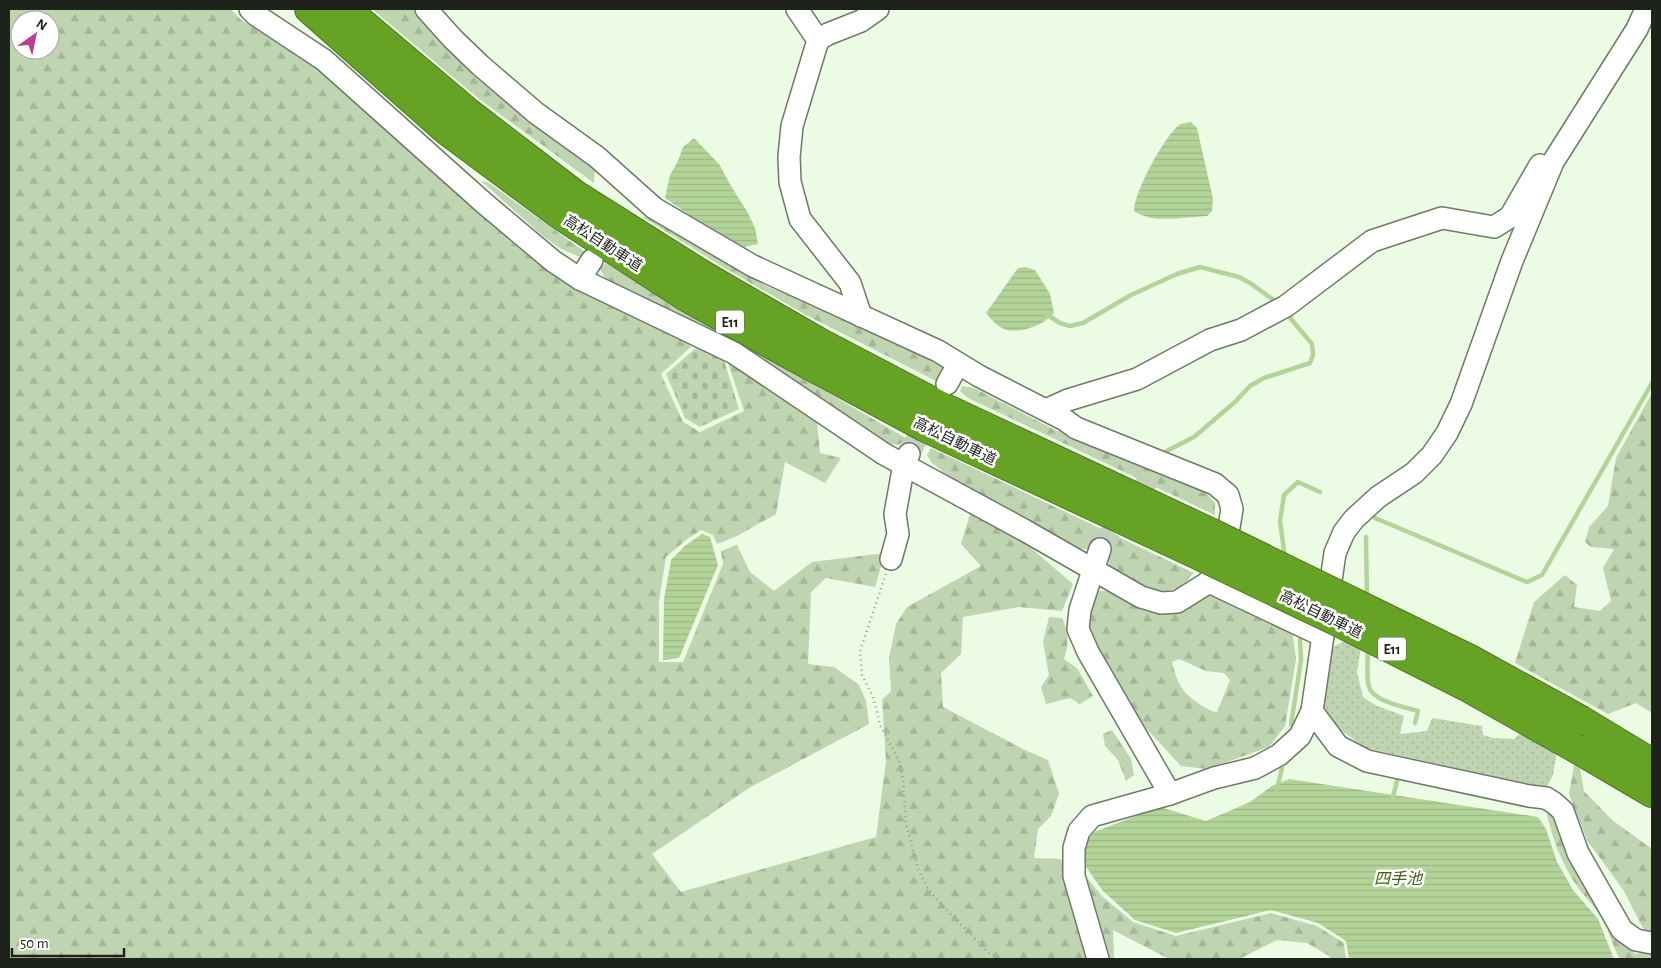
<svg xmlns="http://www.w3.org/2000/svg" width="1661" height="968" viewBox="0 0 1661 968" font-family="'Alegreya Sans','Noto Sans JP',sans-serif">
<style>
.grass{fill:url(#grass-dots)}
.forest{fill:url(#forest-firs);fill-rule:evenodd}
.cemetery{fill:url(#cemetery-stones)}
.water{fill:url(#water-rules)}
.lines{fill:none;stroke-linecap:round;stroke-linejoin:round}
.stream{stroke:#b2d499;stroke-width:4.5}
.minor-tunnel{stroke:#c3d0bb;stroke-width:21;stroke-dasharray:21 11;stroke-linecap:butt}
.minor-casing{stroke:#6e7b66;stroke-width:24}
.highway-casing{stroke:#4c7621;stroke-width:30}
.path{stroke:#919c8b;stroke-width:2.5;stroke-dasharray:1 4;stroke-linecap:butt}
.minor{stroke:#fff;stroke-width:21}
.highway{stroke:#66a325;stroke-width:28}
.highway-bridge-casing{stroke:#4c7621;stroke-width:30;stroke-linecap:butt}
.highway-bridge{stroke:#66a325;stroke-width:28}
.labels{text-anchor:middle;stroke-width:5;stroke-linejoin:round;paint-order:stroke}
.shield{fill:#fff;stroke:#61645f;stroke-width:1}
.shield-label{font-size:14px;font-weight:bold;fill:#1d221a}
.street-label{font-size:15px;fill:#1d221a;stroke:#fff}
.water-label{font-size:16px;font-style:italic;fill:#3b630f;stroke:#fff}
</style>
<defs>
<pattern id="grass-dots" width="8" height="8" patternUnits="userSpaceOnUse" patternTransform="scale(1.25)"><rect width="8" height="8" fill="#bfd4b0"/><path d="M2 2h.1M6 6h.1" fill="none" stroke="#a4b697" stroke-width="1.8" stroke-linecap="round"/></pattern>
<pattern id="forest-firs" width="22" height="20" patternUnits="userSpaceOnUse" patternTransform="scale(1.25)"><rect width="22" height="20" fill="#bfd4b0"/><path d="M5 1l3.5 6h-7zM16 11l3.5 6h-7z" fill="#a4b697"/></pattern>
<pattern id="cemetery-stones" width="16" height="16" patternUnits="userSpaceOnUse" patternTransform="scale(1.25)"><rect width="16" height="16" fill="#bfd4b0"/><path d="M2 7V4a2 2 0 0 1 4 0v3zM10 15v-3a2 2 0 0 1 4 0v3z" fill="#a4b697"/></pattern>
<pattern id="water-rules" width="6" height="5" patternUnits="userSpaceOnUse" patternTransform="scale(1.25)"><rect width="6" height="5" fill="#b2d499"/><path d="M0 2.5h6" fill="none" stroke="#99b683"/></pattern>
</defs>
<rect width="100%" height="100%" fill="#ecfbe3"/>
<polygon class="grass" points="1347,640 1361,647 1357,672 1363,697 1375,705 1404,716 1400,734 1427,731 1432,718 1482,726 1483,735 1493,738 1514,739 1522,732 1557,753 1553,775 1546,788 1366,748 1332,724 1322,704 1333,647"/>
<g class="forest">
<path d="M9 9H231L240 19 320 70 541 266 692 346 661 374 683 422 700 432 744 411 727 360 817 420 820 453 841 458 825 483 785 462 776 514 737 536 717 544 713 535 701 530 686 540 666 557 659 601V662H683L723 564 721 551 737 545 750 572 774 591 812 562 885 553 875 587 826 578 811 592 808 664 834 667 859 685 866 701 869 724 749 788 652 854 681 892 876 837 886 761 882 700 891 691 889 658 896 624 907 607 981 566 961 544 971 511 1018 537 1073 584 1062 611 1019 607 963 617 961 654 941 673 943 707 1025 750 1048 760 1059 794 1051 816 1038 829 1034 858 1061 859 1065 881 1088 959H9ZM20 20H50V50H20Z"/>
<polygon points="372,9 415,9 425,18 475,76 572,148 595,168 594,183 478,98"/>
<polygon points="481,181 489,183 588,254 580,257 561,249 543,236"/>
<polygon points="653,216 766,286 887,336 944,367 943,377 938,382 806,315 728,270 643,217"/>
<polygon points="605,263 909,440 898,445 881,443 607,281 600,269"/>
<polygon points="962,386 974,388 1057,431 1067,430 1206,493 1215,503 1215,515 968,398 960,391"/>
<polygon points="1652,393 1652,713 1636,703 1608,714 1515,663 1534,602 1565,575 1577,585 1574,607 1600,611 1611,601 1603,568 1614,549 1591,547 1585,542 1589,527 1608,506 1616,458"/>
<path d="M931 448 1194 573C1189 577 1185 585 1179 587 1156 599 1129 579 1109 567L1108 552 1077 548 947 475 931 462 927 455Z"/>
<path d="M1213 590 1292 629 1296 659 1285 726 1269 747 1207 769 1181 766 1143 725 1092 644 1087 613 1094 591H1115L1133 605 1163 612 1188 608ZM1179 659 1206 671 1224 673 1230 680 1217 712C1209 712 1190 698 1184 691 1178 684 1174 671 1172 662Z"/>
<path d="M1049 617 1062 618C1069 632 1069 645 1064 659L1077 668 1093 696 1080 704 1070 698 1046 704 1041 687 1049 675 1043 642Z"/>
<polygon points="1112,730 1131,759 1134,775 1126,781 1118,760 1105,746 1103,734"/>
<polygon points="1574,765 1580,768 1584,791 1612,820 1652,849 1652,946 1624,891 1587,840 1569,794"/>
<path d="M1551 808 1614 930 1635 954 1652 951V959H1620C1612 946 1609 929 1601 917 1595 907 1586 898 1579 889 1562 865 1552 839 1546 810Z"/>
<polygon points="1087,878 1102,896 1133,922 1176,936 1271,913 1317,926 1344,943 1346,959 1331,959 1329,956 1307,943 1277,940 1239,959 1169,959 1113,930 1114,959 1107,959"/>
</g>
<polygon class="cemetery" points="697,347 723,357 739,409 700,427 685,418 666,374"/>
<g class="water">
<path d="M1191 122 1197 128 1213 199 1212 211 1207 216C1186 217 1151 224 1134 211 1134 192 1164 137 1179 125 1183 123 1186 123 1191 122Z"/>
<polygon points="694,138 719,164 731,186 748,213 755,228 758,244 744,247 691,216 665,198 670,175 678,161 683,147"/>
<path d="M1025 267 1035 270 1050 294 1054 313C1044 325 1023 333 1007 330 998 328 991 319 986 313L1018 268Z"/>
<polygon points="702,534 710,537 718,565 679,658 663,660 664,599 671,560 686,545"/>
<polygon points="1289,779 1538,817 1546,829 1557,862 1573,890 1598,919 1614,959 1349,959 1346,941 1318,923 1271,910 1176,933 1135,920 1103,891 1086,867 1083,846 1094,832 1160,807 1206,821 1250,802 1272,786"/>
</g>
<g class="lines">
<g class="stream">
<polyline points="1046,314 1060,323 1070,326 1083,323 1131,295 1177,274 1200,267 1239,277 1250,283 1278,303"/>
<polyline points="1161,454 1194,437 1235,402 1250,386 1264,378 1310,363 1313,355 1312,344 1286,313"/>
<polyline points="1375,518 1527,582 1542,575 1652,383"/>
<polyline points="1366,537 1367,599"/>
<polyline points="1285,558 1280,521 1284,495 1298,482 1320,492"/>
<path d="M1368 647C1368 658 1366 677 1369 687 1374 702 1405 707 1418 711L1415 723"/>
<polyline points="1291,725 1301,660 1300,640"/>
<polyline points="1277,789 1282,768"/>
<polyline points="1392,800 1397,781"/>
</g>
<g class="minor-tunnel">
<polyline points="909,454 931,413"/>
<polyline points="1100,549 1152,475"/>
</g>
<g class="minor-casing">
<g id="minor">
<polyline points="250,9 256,15 324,60 484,203 553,261 580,279 734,353 884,454 1024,530 1141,597 1161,603 1177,602 1209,582 1229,527 1232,509 1228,495 1215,484 1076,428 1065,420 979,376 938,351 753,266 654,208 597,157 536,113 480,65 453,39 426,9"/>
<polyline points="797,9 818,40"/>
<polyline points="580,279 592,260"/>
<polyline points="861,316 850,283 800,219 790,182 789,157 792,126 818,40 828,34 861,21 878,9"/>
<polyline points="947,384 958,364"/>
<polyline points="1046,410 1068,400 1137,379 1210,340 1241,330 1286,306 1372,241 1442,218 1494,227 1510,217 1540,165"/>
<polyline points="1100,549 1080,610 1078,629 1088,652 1170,794"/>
<polyline points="891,559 898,534 895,514 904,464 909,454"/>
<polyline points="1209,582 1323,636"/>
<polyline points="1312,711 1338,746 1367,761 1529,796 1546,798 1554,803 1563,811 1578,853 1622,930 1636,940 1652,943"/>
<polyline points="1098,959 1074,876 1074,848 1079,831 1092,816 1170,794 1214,778 1255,768 1279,755 1300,736 1312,711 1335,553 1344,532 1354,519 1378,497 1414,473 1432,455 1447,433 1461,404 1512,261 1553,162 1637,29 1646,9"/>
</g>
</g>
<g class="highway-casing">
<g id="highway">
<polyline points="309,9 447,131 560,215 686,297 803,362 924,427 1202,557"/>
<polyline points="346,9 469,113 576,195 703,275 819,342 941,406 1212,533"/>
<polyline points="1581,720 1652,763"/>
<polyline points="1577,749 1652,793"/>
</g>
</g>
<polyline class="path" points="886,574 860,651 862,675 874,699 880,725 900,763 903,781 906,824 918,869 928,889 941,904 989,953 1001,959"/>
<use href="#minor" class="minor"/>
<use href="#highway" class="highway"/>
<g class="highway-bridge-casing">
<g id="highway-bridge">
<polyline points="1212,533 1470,659 1581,720"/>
<polyline points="1202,557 1340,623 1465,686 1577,749"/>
</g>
</g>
<use href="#highway-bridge" class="highway-bridge"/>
</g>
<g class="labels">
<g class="shield">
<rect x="716" y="310.5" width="28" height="23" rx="4"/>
<rect x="1378" y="637.5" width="28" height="23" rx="4"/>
</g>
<g class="shield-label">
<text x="730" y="327">E11</text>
<text x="1392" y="654">E11</text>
</g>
<g class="street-label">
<text transform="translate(603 243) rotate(33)" y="5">高松自動車道</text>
<text transform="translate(955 441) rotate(26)" y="5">高松自動車道</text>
<text transform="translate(1321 614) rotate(26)" y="5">高松自動車道</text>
</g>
<g class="water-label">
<text x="1398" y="884">四手池</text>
</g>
</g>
<rect width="1661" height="968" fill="none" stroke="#1d221a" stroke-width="20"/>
<g transform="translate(35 35) rotate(33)"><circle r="24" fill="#ffffff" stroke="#a5a7a3"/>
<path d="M0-4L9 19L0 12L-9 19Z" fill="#b83f92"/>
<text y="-8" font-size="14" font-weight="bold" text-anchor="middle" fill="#1d221a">N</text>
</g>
<path d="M12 948v8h112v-8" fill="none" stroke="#1d221a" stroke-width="2.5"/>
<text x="20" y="948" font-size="15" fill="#1d221a" stroke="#ffffff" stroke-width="4" paint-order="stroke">50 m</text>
</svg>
